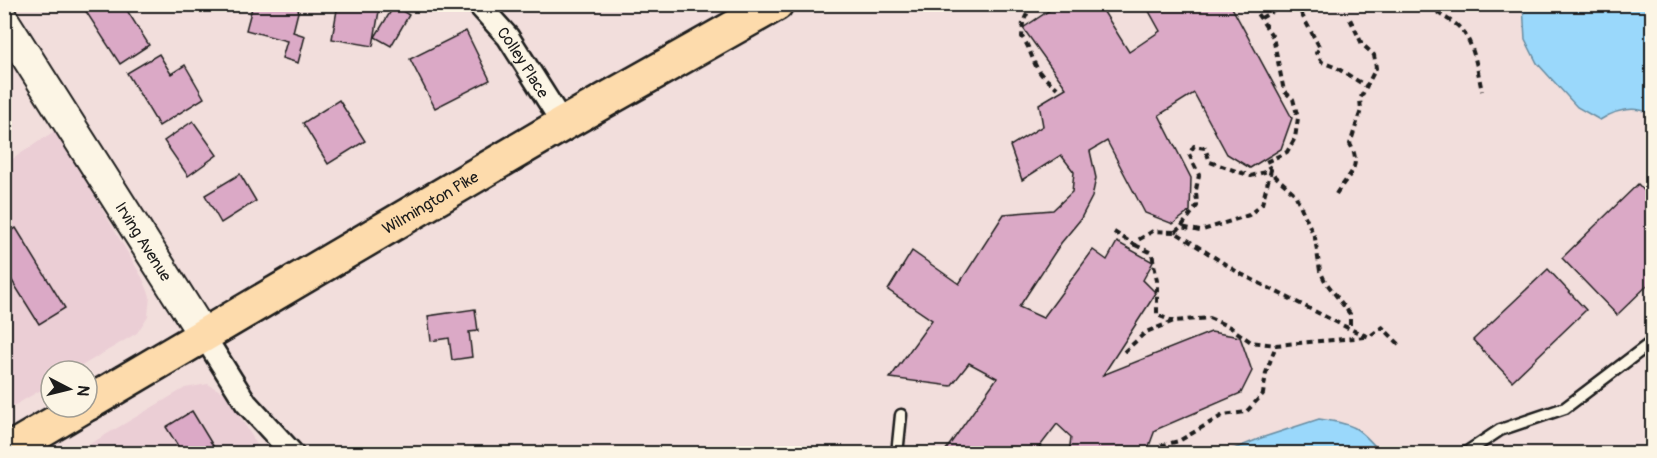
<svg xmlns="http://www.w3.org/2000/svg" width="1657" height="458" viewBox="0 0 1657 458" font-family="Pangolin,sans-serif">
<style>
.built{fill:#ebced5}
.water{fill:#9ad8fb;stroke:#688da2;stroke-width:1.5}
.building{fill:#dba9c6;stroke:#1c1c1c;stroke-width:1.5}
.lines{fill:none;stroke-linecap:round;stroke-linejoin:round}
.lane-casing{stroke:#1c1c1c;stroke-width:15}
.street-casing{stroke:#1c1c1c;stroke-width:26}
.secondary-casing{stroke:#1c1c1c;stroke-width:34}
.primary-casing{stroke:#1c1c1c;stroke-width:38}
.path{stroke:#1c1c1c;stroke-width:4;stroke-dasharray:6 4.5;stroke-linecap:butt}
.lane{stroke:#fcf5e5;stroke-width:10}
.street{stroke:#fcf5e5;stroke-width:21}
.secondary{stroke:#fcf5e5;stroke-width:30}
.primary{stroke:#fddbac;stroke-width:33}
.labels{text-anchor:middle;stroke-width:6;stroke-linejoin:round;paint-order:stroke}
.street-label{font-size:16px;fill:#1c1c1c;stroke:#fcf5e5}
</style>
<rect width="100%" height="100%" fill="#f2dedc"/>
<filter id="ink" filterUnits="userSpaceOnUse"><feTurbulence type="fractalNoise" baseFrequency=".0167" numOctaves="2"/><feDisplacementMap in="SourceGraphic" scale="12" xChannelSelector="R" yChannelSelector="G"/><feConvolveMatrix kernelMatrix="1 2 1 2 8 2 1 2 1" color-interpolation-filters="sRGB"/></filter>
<g filter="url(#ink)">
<g class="built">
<polygon points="56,130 143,279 150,296 148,316 137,333 73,371 51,371 51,384 5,411 5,164"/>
<polygon points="208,384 227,395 262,453 73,454 185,388"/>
</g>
<g class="water">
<path d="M1523 5H1652V114C1634 105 1617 109 1600 120L1577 107 1537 63 1525 39Z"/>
<path d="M1319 419C1354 424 1358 426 1381 453H1224L1261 438Z"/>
</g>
<g class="building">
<polygon points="92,4 123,4 149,45 120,64 85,10"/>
<polygon points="253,4 287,4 299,8 293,32 305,36 298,63 282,58 287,41 246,30"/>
<polygon points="338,4 379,11 373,46 332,39"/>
<polygon points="1059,4 1099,4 1129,52 1160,31 1145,4 1230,4 1292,118 1281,149 1250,168 1227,154 1194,93 1159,115 1191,178 1190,211 1173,224 1145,213 1107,141 1090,151 1096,178 1092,197 1080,220 1061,243 1019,307 1043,318 1093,250 1107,260 1117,242 1153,262 1143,280 1156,293 1103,375 1211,332 1240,337 1252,371 1241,393 1155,430 1146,454 1069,454 1071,437 1057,424 1034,454 943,454 997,378 969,363 951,386 890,378 932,320 888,290 912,251 959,284 1004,214 1053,210 1072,192 1074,172 1061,155 1022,180 1010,146 1043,126 1039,104 1066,88 1023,28"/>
<polygon points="394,6 409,15 391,46 375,37"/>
<polygon points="466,31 490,80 435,108 410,59"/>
<polygon points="159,54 171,74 185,65 204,98 159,126 127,73"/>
<polygon points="339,100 365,141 328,164 303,123"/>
<polygon points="193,121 217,155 188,176 164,141"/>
<polygon points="240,174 256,201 221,223 205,195"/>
<polygon points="1638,184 1652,199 1652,281 1617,315 1562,258"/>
<polygon points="16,228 65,308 39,324 4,268 4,235"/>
<polygon points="1548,269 1586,310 1512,381 1473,340"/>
<polygon points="475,309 478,331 469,332 472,357 452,360 449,338 431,341 428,316"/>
<polygon points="192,411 218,454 183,454 166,427"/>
</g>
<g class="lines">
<g class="lane-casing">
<g id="lane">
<polyline points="897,454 901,415"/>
<polyline points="1464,454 1500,430 1565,408 1652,342"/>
</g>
</g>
<g class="street-casing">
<g id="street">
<path id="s1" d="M478 4 508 37 563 124"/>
<polyline points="204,336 246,403 293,454"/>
</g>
</g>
<g class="secondary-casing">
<g id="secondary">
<path id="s2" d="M4 21 204 336"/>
</g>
</g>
<g class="primary-casing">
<g id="primary">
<path id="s3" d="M87 404 563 124 776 4"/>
<polyline points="4,453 82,407"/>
</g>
</g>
<g class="path">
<path d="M1032 4 1023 22 1022 37C1031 48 1032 63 1041 74 1045 79 1052 83 1057 88"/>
<polyline points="1257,4 1256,12 1273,37 1284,91 1293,99 1298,118 1295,138 1287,152 1266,162 1274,175 1295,194 1315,238 1320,271 1325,281 1350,314 1350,329"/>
<polyline points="1296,4 1320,48 1316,53 1322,62 1337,68 1366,86"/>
<path d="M1431 4C1437 17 1451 18 1460 28 1475 44 1477 70 1482 91"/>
<polyline points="1261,18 1286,4"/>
<path d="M1336 194C1348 175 1363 167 1350 144L1361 110 1360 99 1376 68 1374 55 1362 44 1350 19"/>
<polyline points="1114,232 1135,245 1138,240 1153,231 1175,232 1239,273 1350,329 1369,337 1382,327 1399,344"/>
<polyline points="1175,232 1181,227 1200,231 1249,215 1262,204 1271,170 1251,176 1210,162 1205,148 1194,146 1189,154 1199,175 1196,190 1197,206 1181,227"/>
<polyline points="1135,245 1152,253 1157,281 1157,315 1173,321"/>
<polyline points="1124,352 1146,332 1174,321 1209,318 1230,327 1251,342 1276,345 1366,337"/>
<polyline points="1156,454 1159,446 1179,441 1223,415 1246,412 1263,394 1266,373 1276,345"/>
</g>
<use href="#lane" class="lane"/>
<use href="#street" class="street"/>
<use href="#secondary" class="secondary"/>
<use href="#primary" class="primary"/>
</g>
</g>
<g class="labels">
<g class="street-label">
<text dy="6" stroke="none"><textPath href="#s1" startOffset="74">Colley Place</textPath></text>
<text dy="6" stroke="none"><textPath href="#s3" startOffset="398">Wilmington Pike</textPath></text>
<text dy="6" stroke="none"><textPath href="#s2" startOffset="261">Irving Avenue</textPath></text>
</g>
</g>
<rect width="1657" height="458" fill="none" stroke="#fcf5e5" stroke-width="24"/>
<rect x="12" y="12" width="1633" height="434" fill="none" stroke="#1c1c1c" stroke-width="2" filter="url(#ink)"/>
<g transform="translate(69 389) rotate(97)"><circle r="28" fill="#fcf5e5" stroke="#a29e95" stroke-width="1.5"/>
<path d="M0-4.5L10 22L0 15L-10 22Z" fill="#1c1c1c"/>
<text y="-9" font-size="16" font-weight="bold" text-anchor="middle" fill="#1c1c1c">N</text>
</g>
</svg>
